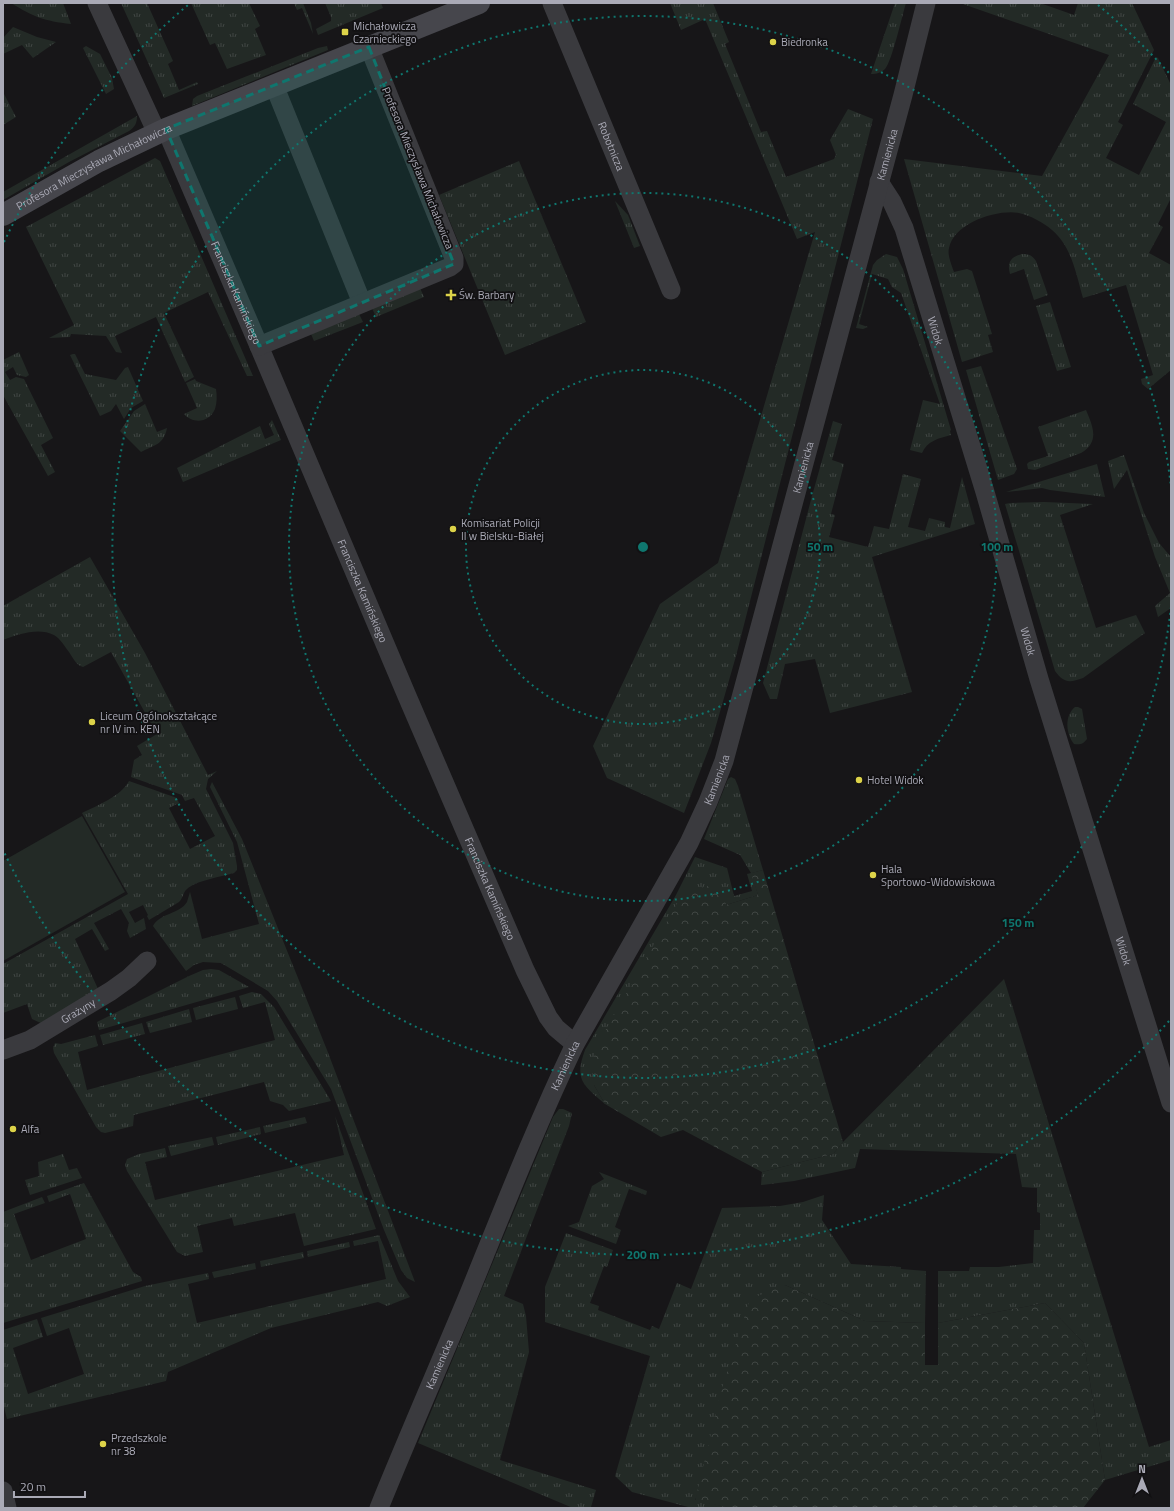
<svg xmlns="http://www.w3.org/2000/svg" width="1174" height="1511" viewBox="0 0 1174 1511" font-family="'Titillium Web',sans-serif">
<style>
.grass{fill:url(#grass-tufts)}
.park{fill:url(#park-crowns)}
.pitch{fill:#232a26}
.lines{fill:none;stroke-linecap:round;stroke-linejoin:round}
.street{stroke:#3a3a3e;stroke-width:19}
.secondary{stroke:#46464c;stroke-width:22}
.marked{fill:#0f766e;fill-opacity:0.2;stroke:#0f766e;stroke-width:3;stroke-dasharray:8 5;stroke-linejoin:round}
.ring{fill:none;stroke:#0f766e;stroke-width:2;stroke-dasharray:2 4}
.poi-dot{fill:#ddd349;stroke:#121113;stroke-width:1.5}
.labels{text-anchor:middle;stroke-width:3.5;stroke-linejoin:round;paint-order:stroke}
.poi-label{font-size:11px;fill:#aaaab6;stroke:#121113;text-anchor:start}
.street-label{font-size:11px;fill:#aaaab6;stroke:#121113}
.centre{fill:#0f766e;stroke:#121113;stroke-width:2}
.ring-label{font-size:12px;text-anchor:middle;font-weight:bold;fill:#0f766e;stroke:#121113;stroke-width:3.5;stroke-linejoin:round;paint-order:stroke}
</style>
<defs>
<pattern id="grass-tufts" width="24" height="20" patternUnits="userSpaceOnUse"><rect width="24" height="20" fill="#232a26"/><path d="M3 7l-1-3M5 7V3M7 7l1-3M15 17l-1-3M17 17v-4M19 17l1-3" fill="none" stroke="#404643"/></pattern>
<pattern id="park-crowns" width="20" height="18" patternUnits="userSpaceOnUse"><rect width="20" height="18" fill="#232a26"/><path d="M2 6a3 3 0 1 1 6 0M12 15a3 3 0 1 1 6 0" fill="none" stroke="#404643"/></pattern>
</defs>
<rect width="100%" height="100%" fill="#171618"/>
<g class="grass">
<path d="M11 3H63L71 24C44 21 34 17 11 3Z"/>
<polygon points="121,3 147,3 173,61 168,64 179,90 197,82 198,84 164,98"/>
<polygon points="191,3 249,3 260,26 255,29 266,55 227,69 215,43 210,45"/>
<polygon points="294,3 303,3 311,23 313,34 302,8 297,10"/>
<polygon points="325,3 381,3 383,8 318,35 316,29 331,21 331,17"/>
<polygon points="670,3 713,3 729,42 725,44 761,132 767,131 786,177 834,159 836,155 830,140 848,109 873,119 736,656 711,743 684,813 607,778 593,746 660,604 718,563 815,232 797,239 705,19 681,30"/>
<path d="M895 3H906C902 16 892 61 885 69 881 73 876 74 871 74Z"/>
<path d="M960 3H1040L1074 15 1078 3H1132L1154 50 1118 122 1123 125 1106 158 1139 175 1166 122 1133 104 1156 57 1158 58 1171 85V198L1158 224 1163 227 1149 253 1171 265V370L1148 389 1142 384 1141 379 1153 375 1126 285 1083 298C1076 274 1072 247 1052 230 1043 222 1031 216 1019 213 997 209 954 223 949 248 947 255 952 266 954 272L967 269 972 271 992 334 988 335 993 352 962 362 904 159 1042 176 1109 55Z"/>
<polygon points="13,27 37,37 56,42 33,58 22,45 3,54 3,38"/>
<polygon points="86,46 100,54 112,78 114,89 106,94 83,48"/>
<polygon points="327,46 328,50 192,106 193,99 197,96 318,48"/>
<polygon points="3,92 16,117 3,125"/>
<path d="M137 116C137 123 135 127 129 131L69 162 3 200V192Z"/>
<polygon points="155,158 160,161 253,376 247,376 208,292 164,313 194,377 185,382 156,317 115,336 122,353 116,352 106,336 71,334 70,337 49,338 74,325 26,227"/>
<polygon points="519,161 586,322 505,355 439,195"/>
<polygon points="615,201 628,215 640,246 634,248"/>
<path d="M886 254 897 257 903 269 951 430 950 431 951 435C939 438 927 441 922 453L910 450 923 400 940 404 901 293 892 287 888 279 872 274 859 324 868 327 863 329 856 328 873 265 877 260Z"/>
<path d="M1022 254C1029 254 1032 255 1036 261L1048 295 1034 300 1024 269 1010 274C1007 263 1010 257 1022 254Z"/>
<polygon points="420,288 424,297 376,317 372,308"/>
<polygon points="1050,302 1071,367 1057,371 1036,306"/>
<polygon points="359,314 363,322 314,341 311,334"/>
<polygon points="19,352 29,375 26,377 17,375 13,367 5,372 10,380 16,377 24,379 53,438 41,445 55,472 48,476 3,395 3,360"/>
<polygon points="73,354 75,354 85,374 116,380 125,368 128,367 143,401 131,408 124,419 116,404 111,411 100,416 70,355"/>
<polygon points="981,366 1017,469 1014,474 998,480 966,370"/>
<path d="M195 379 196 381 216 389C217 396 217 402 215 409 209 423 193 424 184 414L197 408 186 383Z"/>
<path d="M145 404 157 432 167 428C164 444 155 445 141 452L120 431 134 411Z"/>
<path d="M1086 410C1093 427 1100 442 1081 453L1035 470 1028 469 1027 464 1029 462 1048 456 1038 427Z"/>
<polygon points="272,420 281,440 183,482 177,468 260,426 265,439 274,435 269,424"/>
<polygon points="833,421 842,424 832,460 844,464 831,514 835,515 829,537 868,547 874,526 889,529 903,474 921,479 908,527 925,531 929,518 945,522 945,527 950,528 962,477 975,524 872,557 912,692 830,713 815,659 785,664 777,699 770,699 763,683 812,496"/>
<polygon points="1124,455 1144,513 1159,543 1171,557 1171,608 1158,617 1155,606 1170,593 1155,557 1127,470 1114,489 1108,461"/>
<polygon points="1097,464 1105,497 1050,490 1042,488 1006,492"/>
<path d="M1044 502 1093 504 1060 515 1096 628 1136 615 1145 633 1083 678C1069 683 1064 683 1055 671L1005 504 1010 503Z"/>
<path d="M90 557 145 653 208 775 217 771 208 779 206 789 233 843 237 866V870L234 873C223 876 195 881 187 889 183 892 183 898 179 902L149 920 147 916 148 915 143 905 129 912 135 923 144 918 146 929 130 938 127 931 129 923 121 909 94 923 109 949 105 951 92 929 75 939C83 956 91 974 99 991L45 1025 32 1019 27 1004 3 1013V964L128 894 82 813C98 805 120 797 129 781L177 798 179 803 169 808 190 849 215 836 194 798 185 801 182 795 131 777 134 760 142 755 137 746 157 734 111 652 83 667C76 665 73 658 69 652 65 647 60 638 54 635 39 627 18 634 3 640V606Z"/>
<path d="M1075 707H1078L1082 709 1087 739C1083 744 1080 745 1074 744 1066 734 1064 716 1075 707Z"/>
<path d="M731 777 735 779 738 786 763 870 752 873 758 895 726 905 594 1085 605 1104C583 1085 574 1080 585 1050L676 895 695 857 727 868 734 896 752 891 747 874 751 873 740 855 704 839 728 779Z"/>
<path d="M212 782 242 839 327 1050 415 1282 407 1278 401 1270 384 1230 331 1089 277 1001 268 991 221 963 203 962 194 965 186 971 153 926C160 913 180 914 187 902 188 899 189 895 190 892L202 939 259 924 237 842 210 787Z"/>
<polygon points="211,969 219,970 249,987 99,1030 97,1022 189,976 203,970"/>
<polygon points="1004,979 1149,1447 1171,1440 1171,1460 1105,1480 1084,1343 1045,1303 938,1323 938,1271 969,1271 970,1267 999,1267 1033,1263 1034,1230 1040,1230 1040,1213 1037,1212 1037,1188 1022,1187 1016,1154 860,1149 855,1168 794,1181 761,1185 762,1172 833,1154 843,1142"/>
<polygon points="252,992 261,994 274,1007 331,1101 289,1111 283,1105 270,1101 264,1082 134,1115 133,1126 105,1133 101,1132 96,1127 54,1053 53,1048 55,1043 61,1044 95,1035 98,1046 78,1052 87,1090 275,1040 265,1002 243,1008 239,996"/>
<polygon points="235,997 238,1009 196,1020 193,1008"/>
<polygon points="189,1009 192,1022 150,1033 146,1022"/>
<polygon points="142,1023 145,1034 103,1045 100,1035"/>
<polygon points="559,1109 563,1109 572,1113 569,1126 504,1296 523,1304 526,1316 529,1352 500,1460 596,1490 591,1507 596,1508 573,1508 418,1443 553,1117"/>
<polygon points="335,1116 376,1229 304,1246 295,1213 234,1226 232,1218 197,1226 203,1252 185,1256 177,1252 127,1171 125,1165 127,1159 139,1154 165,1148 167,1157 145,1162 155,1200 344,1155"/>
<polygon points="305,1117 307,1123 265,1133 263,1126"/>
<polygon points="260,1127 261,1134 218,1145 216,1137"/>
<polygon points="212,1137 214,1145 171,1156 168,1146"/>
<polygon points="63,1154 69,1170 77,1168 82,1178 30,1195 25,1180 39,1176 38,1162"/>
<polygon points="599,1172 647,1191 646,1195 629,1189 615,1227 621,1230 616,1244 568,1226 579,1222 592,1186 604,1179"/>
<polygon points="84,1183 133,1272 141,1277 142,1281 3,1323 3,1212 42,1197 45,1203 14,1214 31,1260 86,1239 70,1194 49,1202 47,1196"/>
<polygon points="824,1195 822,1220 851,1264 901,1267 901,1269 926,1271 925,1323 865,1321 785,1285 695,1500 732,1508 692,1508 632,1492 615,1476 650,1356 545,1322 545,1287 566,1233 613,1250 607,1267 604,1266 590,1303 599,1306 598,1310 650,1330 652,1326 659,1329 677,1283 691,1289 722,1208 780,1206 803,1202"/>
<polygon points="379,1235 398,1281 410,1297 387,1306 378,1302 271,1328 168,1372 166,1381 7,1419 3,1403 3,1330 37,1319 43,1337 13,1348 28,1394 84,1374 69,1328 47,1336 41,1318 145,1286 208,1273 209,1279 188,1284 197,1323 386,1279 378,1241 354,1246 353,1241"/>
<polygon points="349,1242 350,1247 308,1257 307,1251"/>
<polygon points="303,1252 304,1258 261,1267 260,1261"/>
<polygon points="255,1263 256,1269 214,1278 212,1272"/>
</g>
<g class="park">
<polygon points="763,870 843,1142 833,1154 762,1172 683,1130 661,1137 605,1104 594,1085 592,1067 596,1047 683,893 719,883 726,905 758,895 751,873"/>
<polygon points="785,1285 865,1321 925,1323 925,1365 938,1365 938,1323 1045,1303 1084,1343 1105,1480 1083,1508 732,1508 695,1501 721,1391 750,1299"/>
</g>
<polygon class="pitch" points="82,816 125,892 3,961 3,861"/>
<g class="lines">
<g class="street">
<polyline points="97,3 157,133"/>
<path id="s1" d="M552 3 671 290"/>
<polyline points="274,85 362,303"/>
<path id="s2" d="M166 129 259 346 407 696 525 970 548 1017 556 1028 575 1044"/>
<path id="s3" d="M879 182 892 202 904 228 985 492 1039 679 1171 1103"/>
<polyline points="259,346 450,267 454,264 454,258 369,47"/>
<path id="s4" d="M3 1050 30 1040 111 991 129 978 147 961"/>
<polyline points="3,1491 7,1508"/>
<path id="s5" d="M379 1508C407 1439 437 1370 466 1301 501 1215 535 1128 575 1044L689 843 708 802 724 761 903 95 926 3"/>
</g>
<path class="secondary" id="s6" d="M3 215 99 161 166 129 479 3"/>
</g>
<path class="marked" d="M369 47 454 264 259 346 166 129Z"/>
<g class="ring">
<circle cx="643" cy="547" r="177"/>
<circle cx="643" cy="547" r="354"/>
<path d="M1171 607A531 531 0 1 1 1171 487"/>
<path d="M1169 1021A708 708 0 0 1 4 852M4 242A708 708 0 0 1 188 5M1098 5A708 708 0 0 1 1169 73"/>
</g>
<g class="poi-dot">
<rect x="341" y="28" width="8" height="8" rx="2"/>
<circle cx="773" cy="42" r="4"/>
<path d="M449 289h4v4h4v4h-4v4h-4v-4h-4v-4h4z"/>
<circle cx="453" cy="529" r="4"/>
<circle cx="92" cy="722" r="4"/>
<circle cx="859" cy="780" r="4"/>
<circle cx="873" cy="875" r="4"/>
<circle cx="13" cy="1129" r="4"/>
<circle cx="103" cy="1444" r="4"/>
</g>
<g class="labels">
<g class="poi-label">
<text x="353" y="30">Michałowicza<tspan x="353" dy="13">Czarnieckiego</tspan></text>
<text x="781" y="46">Biedronka</text>
<text x="459" y="299">Św. Barbary</text>
<text x="461" y="527">Komisariat Policji<tspan x="461" dy="13">II w Bielsku-Białej</tspan></text>
<text x="100" y="720">Liceum Ogólnokształcące<tspan x="100" dy="13">nr IV im. KEN</tspan></text>
<text x="867" y="784">Hotel Widok</text>
<text x="881" y="873">Hala<tspan x="881" dy="13">Sportowo-Widowiskowa</tspan></text>
<text x="21" y="1133">Alfa</text>
<text x="111" y="1442">Przedszkole<tspan x="111" dy="13">nr 38</tspan></text>
</g>
<g class="street-label">
<text dy="4" stroke="none"><textPath href="#s1" startOffset="155">Robotnicza</textPath></text>
<text dy="4" stroke="none"><textPath href="#s5" startOffset="1452">Kamienicka</textPath></text>
<text dy="4" stroke="none"><textPath href="#s6" startOffset="103">Profesora Mieczysława Michałowicza</textPath></text>
<text transform="translate(418 168) rotate(68)" y="4">Profesora Mieczysława Michałowicza</text>
<text dy="4" stroke="none"><textPath href="#s2" startOffset="178">Franciszka Kamińskiego</textPath></text>
<text dy="4" stroke="none"><textPath href="#s3" startOffset="160">Widok</textPath></text>
<text dy="4" stroke="none"><textPath href="#s5" startOffset="1128">Kamienicka</textPath></text>
<text dy="4" stroke="none"><textPath href="#s2" startOffset="502">Franciszka Kamińskiego</textPath></text>
<text dy="4" stroke="none"><textPath href="#s3" startOffset="484">Widok</textPath></text>
<text dy="4" stroke="none"><textPath href="#s5" startOffset="804">Kamienicka</textPath></text>
<text dy="4" stroke="none"><textPath href="#s2" startOffset="826">Franciszka Kamińskiego</textPath></text>
<text dy="4" stroke="none"><textPath href="#s3" startOffset="808">Widok</textPath></text>
<text dy="4" stroke="none"><textPath href="#s4" startOffset="85">Grażyny</textPath></text>
<text dy="4" stroke="none"><textPath href="#s5" startOffset="480">Kamienicka</textPath></text>
<text dy="4" stroke="none"><textPath href="#s5" startOffset="156">Kamienicka</textPath></text>
</g>
</g>
<circle cx="643" cy="547" r="6" class="centre"/>
<g class="ring-label">
<text x="820" y="551">50 m</text>
<text x="997" y="551">100 m</text>
<text x="1018" y="927">150 m</text>
<text x="643" y="1259">200 m</text>
</g>
<rect width="1174" height="1511" fill="none" stroke="#aaaab6" stroke-width="8"/>
<g transform="translate(1142 1479)" stroke="#121113" stroke-width="3" paint-order="stroke">
<path d="M0-3L7 15L0 10L-7 15Z" fill="#aaaab6"/>
<text y="-6" font-size="11" font-weight="bold" text-anchor="middle" fill="#aaaab6">N</text>
</g>
<path d="M14 1491v6h71v-6" fill="none" stroke="#aaaab6" stroke-width="2"/>
<text x="20" y="1491" font-size="12" fill="#aaaab6" stroke="#121113" stroke-width="3" paint-order="stroke">20 m</text>
</svg>
